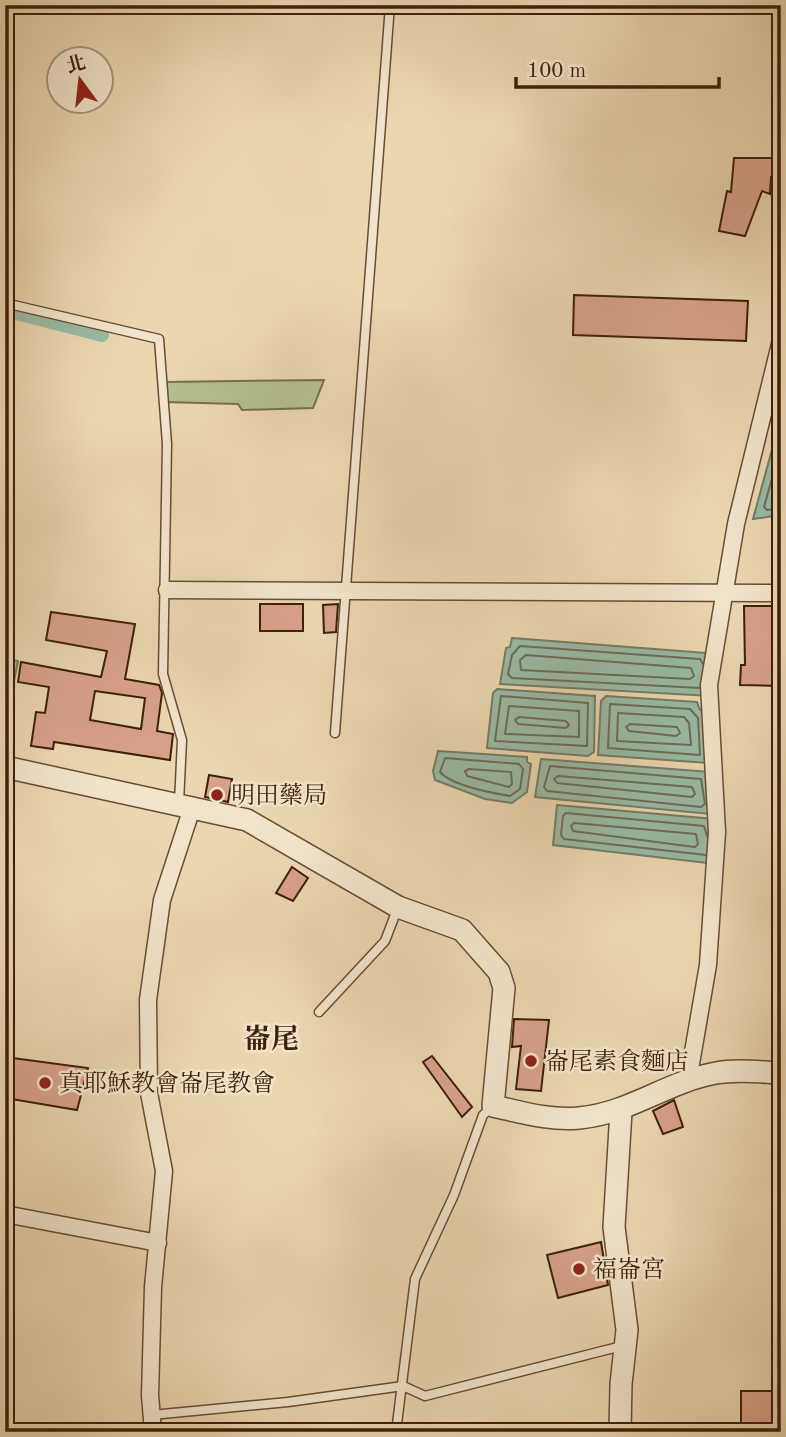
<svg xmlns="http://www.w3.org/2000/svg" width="786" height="1437" viewBox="0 0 786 1437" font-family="'Old Standard TT','Noto Serif TC',serif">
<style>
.green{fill:#b3be8d;stroke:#786e4c;stroke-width:2}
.water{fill:#99baa5;stroke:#757c67;stroke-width:2}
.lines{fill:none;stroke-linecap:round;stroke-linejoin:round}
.shore{stroke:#6c6c58;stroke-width:2}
.canal{stroke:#99baa5;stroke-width:14}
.building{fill:#d7a188;stroke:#3e1f0b;stroke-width:2;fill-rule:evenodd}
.service-casing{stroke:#694d34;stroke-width:11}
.minor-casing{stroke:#694d34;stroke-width:19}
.tertiary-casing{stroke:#694d34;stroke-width:24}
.service{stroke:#f1e4cb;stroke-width:8}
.minor{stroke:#f1e4cb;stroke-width:16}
.tertiary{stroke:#f1e4cb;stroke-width:21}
.poi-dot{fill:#8f2418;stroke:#f1e4cb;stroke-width:2.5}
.labels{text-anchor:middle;stroke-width:5;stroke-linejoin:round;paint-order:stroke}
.poi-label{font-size:24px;fill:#3e1f0b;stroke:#f1e4cb;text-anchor:start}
.quarter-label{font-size:28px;font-weight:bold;fill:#3e1f0b;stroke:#f1e4cb}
</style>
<rect width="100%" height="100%" fill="#ead6af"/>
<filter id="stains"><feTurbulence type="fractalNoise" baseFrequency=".00286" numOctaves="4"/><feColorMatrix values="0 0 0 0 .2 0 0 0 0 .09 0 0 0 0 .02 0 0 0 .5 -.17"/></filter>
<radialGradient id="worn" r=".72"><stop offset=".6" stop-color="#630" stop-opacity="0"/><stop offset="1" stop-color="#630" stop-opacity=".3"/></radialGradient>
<polygon class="green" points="324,380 313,408 242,410 238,404 164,402 163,382"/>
<g class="water">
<polygon points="776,435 781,435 781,515 753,519"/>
<polygon points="512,638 706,653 710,656 710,696 500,684 506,648 510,647"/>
<polygon points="5,658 18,661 11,697 5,696"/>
<polygon points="497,689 595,696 594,752 588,756 487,748 493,693"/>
<polygon points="606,696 697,702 700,710 704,711 708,763 598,755 601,701"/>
<polygon points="438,751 527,757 527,762 531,764 527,792 512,803 485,799 435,780 433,771"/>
<polygon points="541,759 710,772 710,814 535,797"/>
<polygon points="557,805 714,819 707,863 553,845"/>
</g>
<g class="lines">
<g class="shore">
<polyline points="781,446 764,507 767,510 781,508"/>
<polygon points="526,655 691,668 694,676 690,679 521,670 520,660"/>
<polyline points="700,688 512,678 508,674 512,655 520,646 700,659 703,664"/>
<polygon points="501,696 588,703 587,746 495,741"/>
<polygon points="610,704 690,709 698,718 700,755 608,748"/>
<polygon points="509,706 579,711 579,737 505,734"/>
<polygon points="618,713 684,717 689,723 691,745 617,741"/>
<polygon points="519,717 566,721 569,725 566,728 518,724 515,720"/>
<polygon points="630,724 677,727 680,733 676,736 629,731 626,727"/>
<path d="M445 758 519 764 523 769 520 789 510 796C492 793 451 785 440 772Z"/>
<polygon points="550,766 701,779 705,804 701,807 547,791 544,787"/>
<polygon points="469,769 511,772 512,784 509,787 467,776 465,771"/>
<polygon points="558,776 692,787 695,794 692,797 557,783 554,779"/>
<polygon points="574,823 696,834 698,844 695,847 679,845 573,831 571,826"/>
<polyline points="706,855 564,839 561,835 563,816 566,813 704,826 707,836"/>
</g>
<polyline class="canal" points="5,310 102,335"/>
</g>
<g class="building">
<polygon points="734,158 781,158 781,176 771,177 770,194 762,191 745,236 719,231 727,191 731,192"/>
<polygon points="574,295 748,301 746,341 573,335"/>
<rect x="260" y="604" width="43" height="27"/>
<polygon points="338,604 336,632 324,633 323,605"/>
<polygon points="744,606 781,606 781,686 740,685 741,665 745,665"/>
<path d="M51 612 135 624 125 679 159 685 162 693 157 731 173 734 170 760 54 742 53 749 31 746 36 712 45 713 49 687 18 682 21 662 101 677 107 651 46 640ZM95 691 145 698 141 729 90 720Z"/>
<polygon points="209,775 232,779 228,802 205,797"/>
<polygon points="292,867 308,878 293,901 276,893"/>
<polygon points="514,1019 549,1020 541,1091 516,1089 521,1046 512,1047"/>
<polygon points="432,1056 472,1107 462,1117 423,1062"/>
<polygon points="5,1057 88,1068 77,1110 5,1098"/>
<polygon points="674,1100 683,1127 663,1134 653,1111"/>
<polygon points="601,1242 608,1285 558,1298 547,1255"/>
<polygon points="741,1391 780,1391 781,1427 741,1428"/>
</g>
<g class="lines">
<g class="service-casing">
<g id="service">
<polyline points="5,303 159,339 167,444 163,674 182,740 179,803"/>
<polyline points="335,733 390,5"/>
<polyline points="319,1012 385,941 398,907"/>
<polyline points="152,1415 288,1402 403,1386 425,1396 622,1346"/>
<polyline points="396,1432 415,1279 454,1195 483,1115 492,1107"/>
</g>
</g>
<g class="minor-casing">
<g id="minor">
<polyline points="167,590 781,593"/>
<polyline points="688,1081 708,965 717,832 709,685 736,524 781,340"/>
<polyline points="5,1214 158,1243"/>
<polyline points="153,1432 150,1395 153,1287 164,1171 149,1093 148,1000 162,900 192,808"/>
</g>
</g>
<g class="tertiary-casing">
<g id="tertiary">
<path d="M5 767 247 820 398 907 462 930 499 972 504 988 493 1106C521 1112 550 1121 579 1118 631 1113 666 1082 716 1073 736 1069 760 1072 781 1073"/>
<polyline points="620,1432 621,1384 627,1330 614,1227 621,1111"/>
</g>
</g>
<use href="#service" class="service"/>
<use href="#minor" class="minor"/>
<use href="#tertiary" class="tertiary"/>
</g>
<g class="poi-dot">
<circle cx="217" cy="795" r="7"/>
<circle cx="531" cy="1061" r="7"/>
<circle cx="45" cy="1083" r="7"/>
<circle cx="579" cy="1269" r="7"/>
</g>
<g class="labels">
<g class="poi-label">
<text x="231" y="803">明田藥局</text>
<text x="545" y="1069">崙尾素食麵店</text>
<text x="59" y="1091">真耶穌教會崙尾教會</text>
<text x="593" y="1277">福崙宮</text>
</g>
<g class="quarter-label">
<text x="271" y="1048">崙尾</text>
</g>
</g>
<rect width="786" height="1437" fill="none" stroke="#ead6af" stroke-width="28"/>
<rect x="7" y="7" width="772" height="1423" fill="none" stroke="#3e1f0b" stroke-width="3.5"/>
<rect x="14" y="14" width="758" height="1409" fill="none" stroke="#3e1f0b" stroke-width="2"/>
<g transform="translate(80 80) rotate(345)"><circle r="33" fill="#f1e4cb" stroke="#a9957e" stroke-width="2"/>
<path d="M0-5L12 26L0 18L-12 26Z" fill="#8f2418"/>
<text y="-10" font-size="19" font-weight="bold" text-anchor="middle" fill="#3e1f0b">北</text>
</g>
<path d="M516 77v10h203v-10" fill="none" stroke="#3e1f0b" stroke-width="3.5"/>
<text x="527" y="77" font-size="21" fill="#3e1f0b" stroke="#f1e4cb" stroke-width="5" paint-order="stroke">100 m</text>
<rect width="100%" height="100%" filter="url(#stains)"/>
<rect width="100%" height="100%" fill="url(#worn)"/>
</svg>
